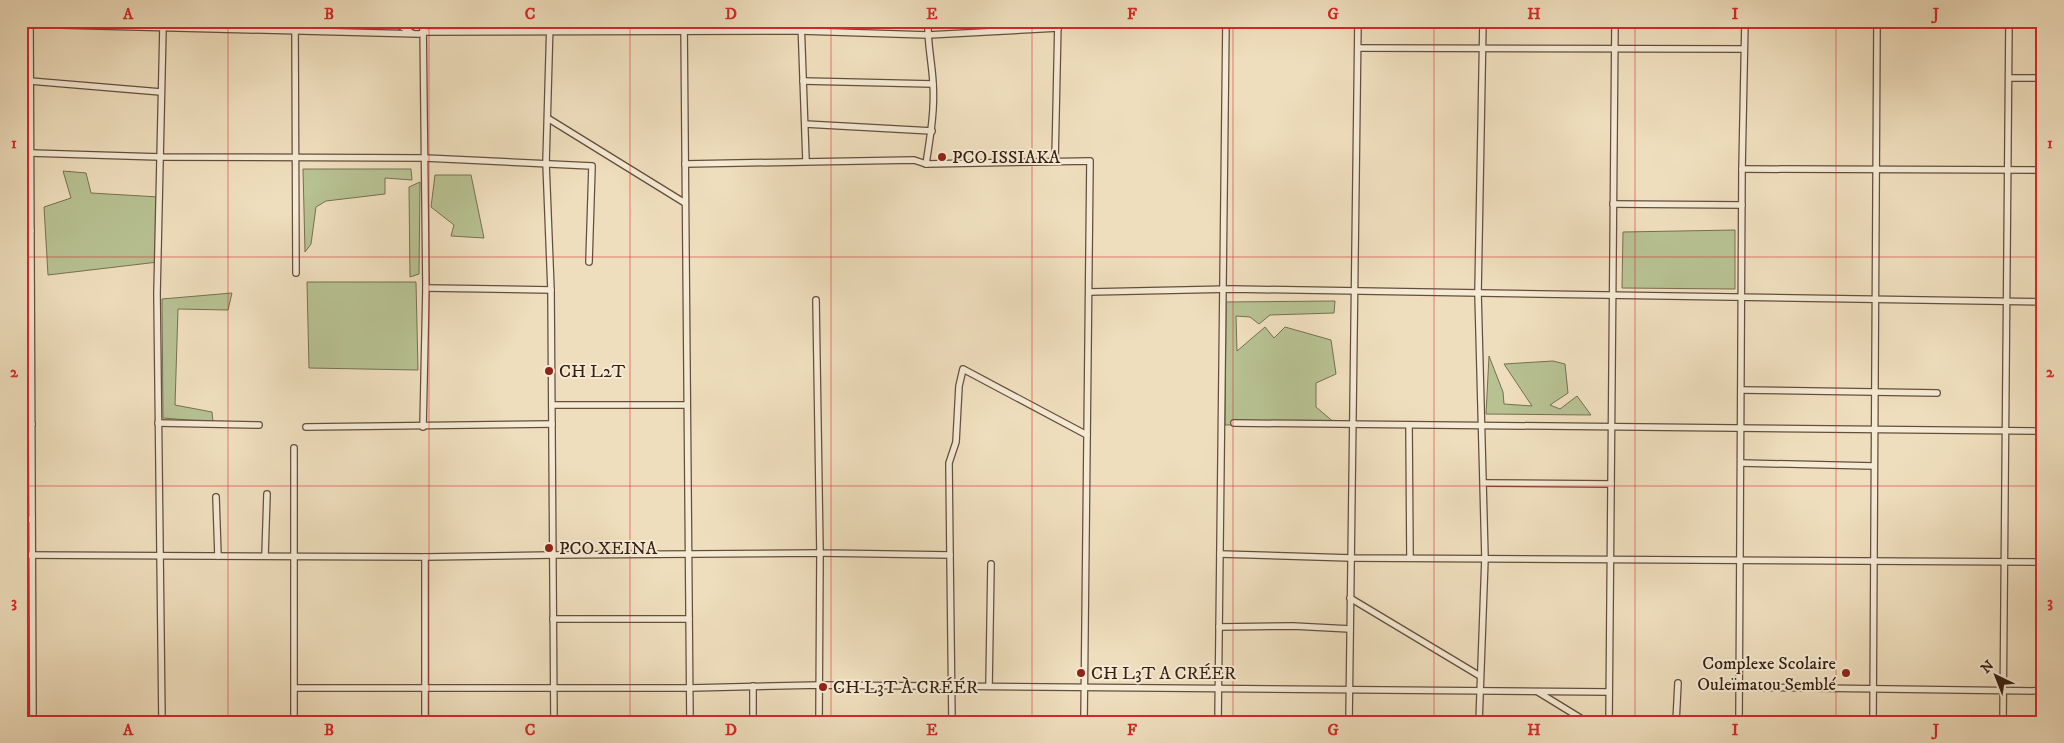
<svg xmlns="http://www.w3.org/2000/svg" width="2064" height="743" viewBox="0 0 2064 743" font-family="'IM FELL DW Pica',serif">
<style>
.green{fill:#b7c192;stroke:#767052}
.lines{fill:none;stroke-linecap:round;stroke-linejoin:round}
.street-casing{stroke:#644e3d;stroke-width:8}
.street{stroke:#f5ead4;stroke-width:5.5}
.grid{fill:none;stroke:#d62828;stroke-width:1;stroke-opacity:0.55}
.poi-dot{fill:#8f2418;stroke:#f5ead4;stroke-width:2}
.labels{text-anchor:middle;stroke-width:4;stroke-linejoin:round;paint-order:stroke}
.poi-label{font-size:18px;fill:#351e12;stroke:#f5ead4;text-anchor:start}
.neatline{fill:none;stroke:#d62828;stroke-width:2}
.grid-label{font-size:16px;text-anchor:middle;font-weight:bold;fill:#d62828}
</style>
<rect width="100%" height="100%" fill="#efdebd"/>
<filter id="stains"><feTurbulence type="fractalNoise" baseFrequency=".004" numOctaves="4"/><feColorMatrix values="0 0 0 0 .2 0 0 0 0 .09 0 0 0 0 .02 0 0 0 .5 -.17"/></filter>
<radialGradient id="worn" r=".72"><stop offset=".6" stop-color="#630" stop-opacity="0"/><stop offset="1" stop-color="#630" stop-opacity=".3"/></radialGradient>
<g class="green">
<polygon points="303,169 411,169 412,180 385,178 385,194 326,201 316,207 311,244 305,252"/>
<polygon points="63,171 86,173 91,193 159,197 158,262 48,275 44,207 71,198"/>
<polygon points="435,175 471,175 484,238 451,236 454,225 431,207"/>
<polygon points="420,182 419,274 410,277 409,187"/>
<polygon points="1735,230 1735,289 1622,288 1623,232"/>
<polygon points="307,282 416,282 418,370 309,368"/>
<polygon points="232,293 228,310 178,309 175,405 212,412 213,422 163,418 162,299"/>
<polygon points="1335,301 1334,313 1270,315 1259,324 1250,317 1236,316 1237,351 1265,327 1274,338 1285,327 1331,340 1336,374 1316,383 1316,407 1336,424 1225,425 1226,302"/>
<polygon points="1489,356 1503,392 1504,404 1532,406 1504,364 1553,361 1565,364 1568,393 1550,405 1560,409 1577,396 1591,415 1486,414"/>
</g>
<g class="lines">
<g class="street-casing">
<g id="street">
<polyline points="30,21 33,722"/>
<polyline points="295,21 296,273"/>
<polyline points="392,21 412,33"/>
<polyline points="550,21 546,163 551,290 554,722"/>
<polyline points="684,21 690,722"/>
<polyline points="801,21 806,161"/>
<polyline points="21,24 419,34 424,32 801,31 928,35 1058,28"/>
<polyline points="1358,48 1744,49"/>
<polyline points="2009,78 2043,78"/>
<polyline points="30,81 161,92"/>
<polyline points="803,81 933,84"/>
<polyline points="549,119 685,203"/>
<polyline points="805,124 932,131"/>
<polyline points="30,153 160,157 425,158 592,166 589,262"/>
<polyline points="1055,161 1058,21"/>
<polyline points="685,164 914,160 926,164 1090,161 1084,722"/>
<path d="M926 164C930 138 935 110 933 83 932 62 927 42 928 21"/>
<polyline points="1742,169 2043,170"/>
<polyline points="1613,204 1742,205"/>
<polyline points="21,231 31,231"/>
<polyline points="21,286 31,286"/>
<polyline points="426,288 551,290"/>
<polyline points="1089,292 1232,289 2043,302"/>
<polyline points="816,300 820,553 950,555 952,722"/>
<polyline points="21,384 31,383"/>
<polyline points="1741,390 1937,393"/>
<polyline points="552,405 687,405"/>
<polyline points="158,423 259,425"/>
<polyline points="1234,423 2043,431"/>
<polyline points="21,425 32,424"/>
<polyline points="1409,425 1410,558"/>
<polyline points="306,427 552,424"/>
<polyline points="423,427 426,288 423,21"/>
<polyline points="294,448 294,722"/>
<polyline points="1741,463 1874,466"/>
<polyline points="1484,483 1611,484"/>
<polyline points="216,497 218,556"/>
<polyline points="21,520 32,519"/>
<polyline points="1220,554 1351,558 2043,562"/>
<polyline points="21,555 425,557 553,555 820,553 819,722"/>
<polyline points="950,555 949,463 956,442 959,386 963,369 1087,435"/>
<polyline points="265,556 267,494"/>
<polyline points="1350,598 1480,676"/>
<polyline points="553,619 689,619"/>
<polyline points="1219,627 1293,626 1350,629"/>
<polyline points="989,686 991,564"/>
<polyline points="1740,687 2043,691"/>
<polyline points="295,688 690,688 820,685 1609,692"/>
<polyline points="1538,692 1587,722"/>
<polyline points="162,722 157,294 163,27"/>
<polyline points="425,722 425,557"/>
<polyline points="753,722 753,686"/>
<polyline points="1218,722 1226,21"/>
<polyline points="1349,722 1358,21"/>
<polyline points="1479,722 1485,558 1478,293 1483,21"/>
<polyline points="1609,722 1615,21"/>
<polyline points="1676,722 1678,683"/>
<polyline points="1739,722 1742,169 1745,21"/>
<polyline points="1873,722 1877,21"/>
<polyline points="2003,722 2009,21"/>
</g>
</g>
<use href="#street" class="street"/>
</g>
<path class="grid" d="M228 21V722M429 21V722M630 21V722M831 21V722M1032 21V722M1233 21V722M1434 21V722M1635 21V722M1836 21V722M21 257H2043M21 486H2043"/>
<g class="poi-dot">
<circle cx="942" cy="157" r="5"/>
<circle cx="549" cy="371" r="5"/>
<circle cx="549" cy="548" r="5"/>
<circle cx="1081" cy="673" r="5"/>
<circle cx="1846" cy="673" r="5"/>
<circle cx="823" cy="687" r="5"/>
</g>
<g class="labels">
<g class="poi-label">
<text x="952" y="163">PCO ISSIAKA</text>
<text x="559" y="377">CH L2T</text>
<text x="559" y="554">PCO XEINA</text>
<text x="1836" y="669" text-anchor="end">Complexe Scolaire<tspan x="1836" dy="21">Ouleïmatou Semblé</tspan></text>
<text x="1091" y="679">CH L3T A CRÉER</text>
<text x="833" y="693">CH L3T À CRÉÉR</text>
</g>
</g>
<rect width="2064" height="743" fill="none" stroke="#efdebd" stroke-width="55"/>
<g transform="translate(1996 676) rotate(317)" stroke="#f5ead4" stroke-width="4" paint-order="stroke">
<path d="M0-4L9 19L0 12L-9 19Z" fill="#351e12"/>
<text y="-8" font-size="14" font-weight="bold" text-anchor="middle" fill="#351e12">N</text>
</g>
<rect x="28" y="28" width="2008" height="688" class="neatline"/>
<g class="grid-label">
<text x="128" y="19">A</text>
<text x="329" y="19">B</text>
<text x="530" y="19">C</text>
<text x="731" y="19">D</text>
<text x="932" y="19">E</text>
<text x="1132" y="19">F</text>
<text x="1333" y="19">G</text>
<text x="1534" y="19">H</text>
<text x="1735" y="19">I</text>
<text x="1936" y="19">J</text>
<text x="14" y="148">1</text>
<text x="2050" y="148">1</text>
<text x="14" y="377">2</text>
<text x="2050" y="377">2</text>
<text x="14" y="607">3</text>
<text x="2050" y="607">3</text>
<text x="128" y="735">A</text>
<text x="329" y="735">B</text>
<text x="530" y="735">C</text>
<text x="731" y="735">D</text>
<text x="932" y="735">E</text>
<text x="1132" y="735">F</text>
<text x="1333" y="735">G</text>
<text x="1534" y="735">H</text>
<text x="1735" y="735">I</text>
<text x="1936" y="735">J</text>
</g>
<rect width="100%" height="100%" filter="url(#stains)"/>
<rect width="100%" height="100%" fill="url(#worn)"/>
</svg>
